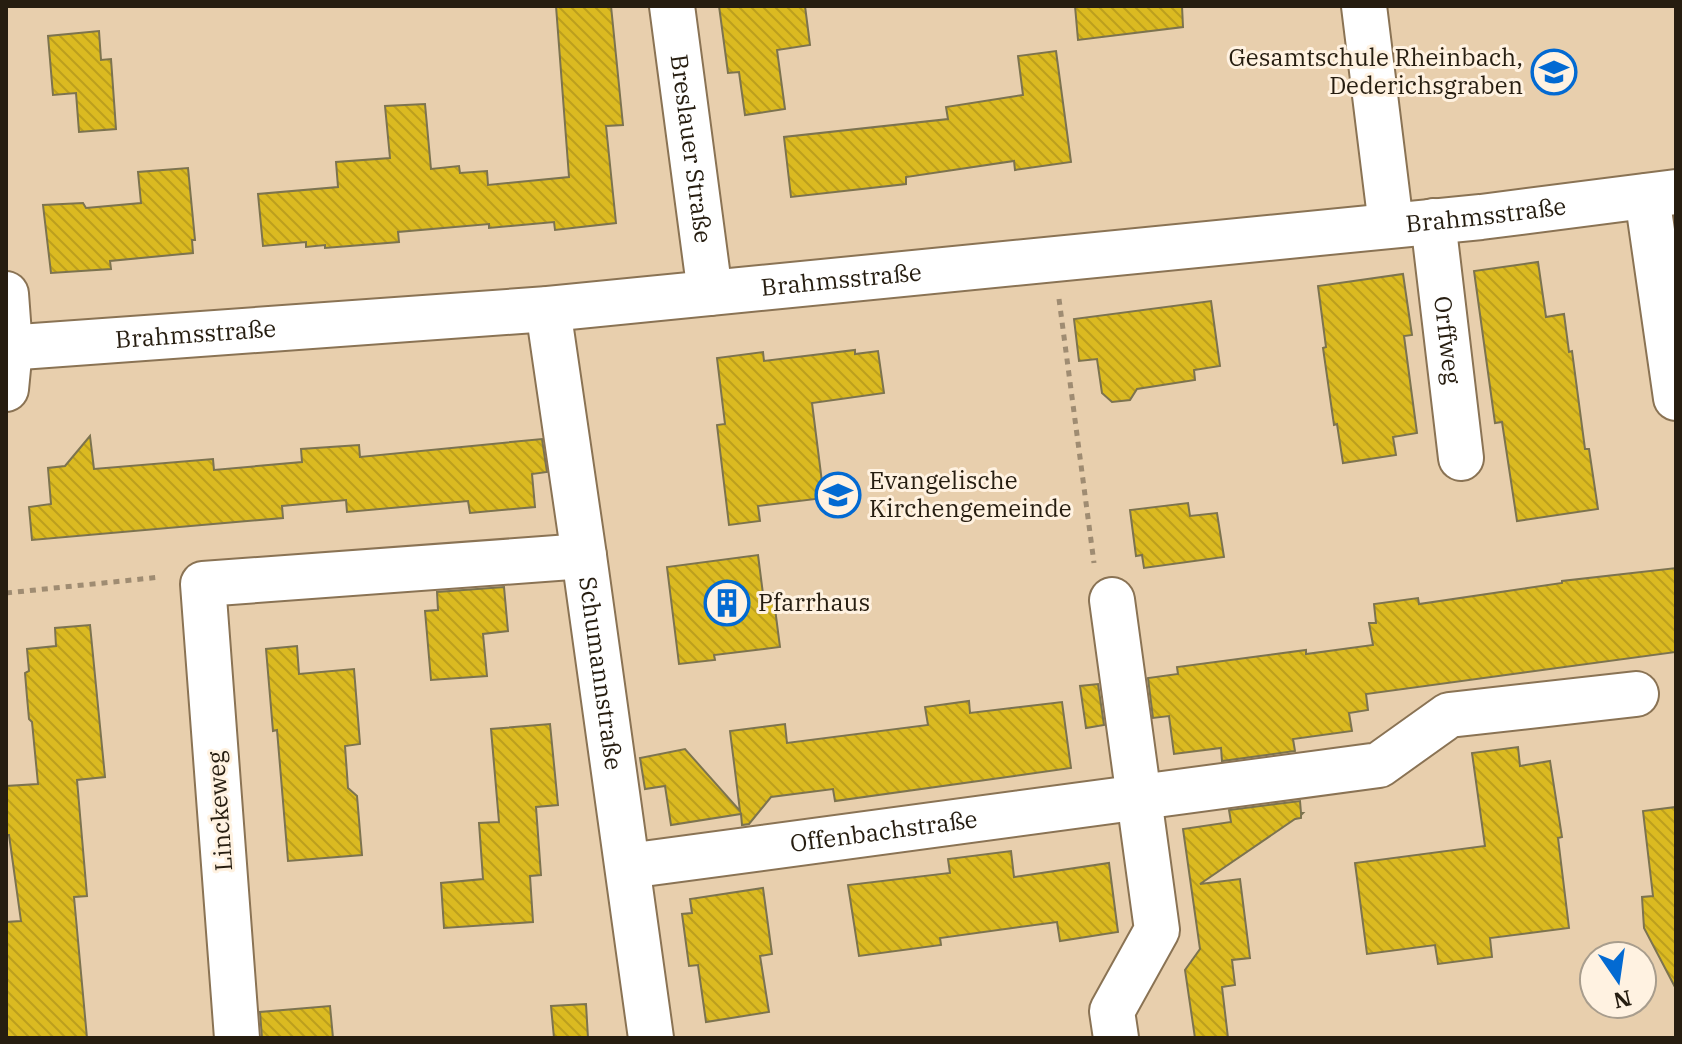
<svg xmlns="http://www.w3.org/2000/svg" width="1682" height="1044" viewBox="0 0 1682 1044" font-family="'IBM Plex Serif',serif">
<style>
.building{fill:url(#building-back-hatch);stroke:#7c734f;stroke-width:2}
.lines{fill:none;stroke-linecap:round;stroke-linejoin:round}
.street-casing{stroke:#8a7354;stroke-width:48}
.path{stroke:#9f8c72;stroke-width:5;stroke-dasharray:6 6;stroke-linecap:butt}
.street{stroke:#fff;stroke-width:44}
.labels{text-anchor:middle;stroke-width:6;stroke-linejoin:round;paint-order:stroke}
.poi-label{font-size:24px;fill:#261d10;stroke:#fff2e1;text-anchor:start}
.street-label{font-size:24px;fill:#261d10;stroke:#fff2e1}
</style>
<defs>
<pattern id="building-back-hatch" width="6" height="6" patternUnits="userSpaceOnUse" patternTransform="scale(2)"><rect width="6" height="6" fill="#dbba21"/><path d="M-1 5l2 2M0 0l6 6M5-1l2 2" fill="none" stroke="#bc9f1d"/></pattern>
</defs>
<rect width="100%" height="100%" fill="#e8cfad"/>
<g class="building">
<polygon points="556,6 611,6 623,125 606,126 616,223 555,230 554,222 489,228 489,224 398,232 399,242 325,248 325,245 306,247 306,242 263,246 258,194 338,187 336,162 390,158 385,106 425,104 431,169 459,166 460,173 487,171 488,185 569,177"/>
<polygon points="719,6 805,6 810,45 777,50 785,109 745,115 739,72 728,73"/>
<polygon points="1075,6 1182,6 1183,27 1078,40"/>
<polygon points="99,31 101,60 111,59 116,129 79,132 76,93 53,95 48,36"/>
<polygon points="1056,51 1071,162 1015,170 1014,161 906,177 906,184 791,197 784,137 948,119 946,107 1023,95 1018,56"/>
<polygon points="188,168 195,240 192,240 193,253 110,261 111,269 51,273 43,205 83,203 86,208 141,203 138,172"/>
<polygon points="1538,262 1546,317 1564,314 1569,352 1572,351 1585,449 1589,449 1598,509 1517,521 1502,422 1495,423 1474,271"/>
<polygon points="1403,274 1412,335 1404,336 1417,433 1393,437 1396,455 1343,463 1337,424 1334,425 1323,348 1326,347 1318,286"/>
<polygon points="1211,301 1220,366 1194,370 1195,380 1137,389 1130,400 1112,402 1102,393 1097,359 1079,361 1074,319"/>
<polygon points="855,350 855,354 878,351 884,393 812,403 824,498 758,506 760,521 729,525 717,425 725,424 717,358 763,352 764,361"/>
<polygon points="90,436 94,469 213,459 214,470 302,462 301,449 359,445 360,457 542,439 547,472 532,474 535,507 470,513 468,501 347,512 346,500 282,506 283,518 32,540 29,507 51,504 48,468 65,466"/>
<polygon points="1188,503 1190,516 1217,513 1224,557 1144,568 1142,555 1136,556 1130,510"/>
<polygon points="758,555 763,594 773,593 780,647 714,655 715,660 679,664 667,567"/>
<polygon points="1676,568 1676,652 1366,694 1368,710 1349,713 1352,731 1293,739 1295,751 1222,761 1221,748 1174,754 1169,716 1153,718 1148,678 1178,674 1177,667 1306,650 1306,654 1373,645 1369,623 1376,623 1374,604 1418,598 1419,604 1562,583 1562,581"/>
<polygon points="504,587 508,631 483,634 487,676 431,680 425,611 438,610 437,592"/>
<polygon points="90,625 105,777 77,780 87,896 74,897 87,1038 6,1038 6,922 21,921 9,835 6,835 6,786 38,784 32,722 29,719 27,697 25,673 29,671 27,649 56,646 55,628"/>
<polygon points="297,646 299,674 354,669 360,744 345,746 348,788 357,796 362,855 288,861 277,730 273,731 266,649"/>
<polygon points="1098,684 1104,725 1086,728 1080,686"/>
<polygon points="969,701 970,713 1062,702 1071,768 835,801 833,789 771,797 749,824 742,825 741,814 671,825 665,786 645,789 640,758 685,749 740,811 730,731 785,724 787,743 928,725 925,707"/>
<polygon points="550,724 558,805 536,807 541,875 530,876 533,922 444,928 441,883 483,879 479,823 499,822 491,729"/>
<polygon points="1518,747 1520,766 1550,761 1562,837 1558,838 1569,928 1490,938 1492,957 1438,964 1435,945 1367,954 1355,863 1485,846 1472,753"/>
<polygon points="1300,801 1301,813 1303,813 1301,815 1301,818 1295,819 1200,884 1240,879 1250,958 1232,960 1235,985 1222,987 1228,1038 1195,1038 1185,970 1200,949 1183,829 1231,822 1229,810"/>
<polygon points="1676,807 1676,989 1644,928 1642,897 1653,896 1643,811"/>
<polygon points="1011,851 1014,877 1109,863 1118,932 1060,941 1057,922 940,938 941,945 859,956 848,885 950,873 948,859"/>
<polygon points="763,888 772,954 760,956 769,1012 706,1022 698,965 689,966 682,914 692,913 690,899"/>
<polygon points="586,1004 588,1038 554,1038 551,1006"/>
<polygon points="330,1006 333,1038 262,1038 260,1012"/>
</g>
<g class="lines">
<g class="street-casing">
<g id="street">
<path id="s1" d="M672 6 710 293"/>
<polyline points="1364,6 1391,225"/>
<polyline points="1647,196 1676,398"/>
<path id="s2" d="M1433 221 1461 458"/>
<polyline points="6,294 10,348 6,389"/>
<path id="s3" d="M548 309 584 556 651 1038"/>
<path id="s4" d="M6 348 548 309 1481 217 1676 192"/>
<polyline points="1112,600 1157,930 1112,1011 1116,1038"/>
<path id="s5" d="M628 866 1379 765 1449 715 1636 694"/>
<polyline points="237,1038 203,584 584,556"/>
</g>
</g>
<g class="path">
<polyline points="1059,299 1094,563"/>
<polyline points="6,593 161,577"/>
</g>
<use href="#street" class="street"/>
</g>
<defs>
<g id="school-ring" transform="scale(2.3)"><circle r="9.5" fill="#fff2e1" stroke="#036ad2" stroke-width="1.5"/><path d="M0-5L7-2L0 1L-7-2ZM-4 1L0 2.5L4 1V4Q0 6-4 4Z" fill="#036ad2"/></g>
<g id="building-ring" transform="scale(2.3)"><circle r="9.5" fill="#fff2e1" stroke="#036ad2" stroke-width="1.5"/><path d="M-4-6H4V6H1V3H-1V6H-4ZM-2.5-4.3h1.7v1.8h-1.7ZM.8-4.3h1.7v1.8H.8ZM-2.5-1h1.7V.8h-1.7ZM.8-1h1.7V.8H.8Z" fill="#036ad2"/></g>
</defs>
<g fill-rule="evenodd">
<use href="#school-ring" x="1554" y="72"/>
<use href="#school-ring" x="838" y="495"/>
<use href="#building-ring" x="727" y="603"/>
</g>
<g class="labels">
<g class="poi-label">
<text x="1523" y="66" text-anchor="end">Gesamtschule Rheinbach,<tspan x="1523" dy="28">Dederichsgraben</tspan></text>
<text x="869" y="489">Evangelische<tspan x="869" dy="28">Kirchengemeinde</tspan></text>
<text x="758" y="611">Pfarrhaus</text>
</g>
<g class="street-label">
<text dy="8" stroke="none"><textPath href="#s1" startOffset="144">Breslauer Straße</textPath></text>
<text dy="8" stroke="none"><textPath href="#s4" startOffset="1486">Brahmsstraße</textPath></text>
<text dy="8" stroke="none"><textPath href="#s4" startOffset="838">Brahmsstraße</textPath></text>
<text dy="8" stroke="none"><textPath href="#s4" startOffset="190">Brahmsstraße</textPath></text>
<text dy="8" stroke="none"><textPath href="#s2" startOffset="120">Orffweg</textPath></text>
<text dy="8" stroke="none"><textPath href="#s3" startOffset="368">Schumannstraße</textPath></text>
<text transform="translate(220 811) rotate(-94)" y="8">Linckeweg</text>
<text dy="8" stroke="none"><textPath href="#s5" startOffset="258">Offenbachstraße</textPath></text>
</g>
</g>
<rect width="1682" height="1044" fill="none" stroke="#261d10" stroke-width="16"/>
<g transform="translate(1618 980) rotate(167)"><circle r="38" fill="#fff2e1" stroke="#a89d8d" stroke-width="2"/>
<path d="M0-6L14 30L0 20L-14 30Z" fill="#036ad2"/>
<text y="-12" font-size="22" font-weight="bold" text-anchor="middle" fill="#261d10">N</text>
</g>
</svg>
